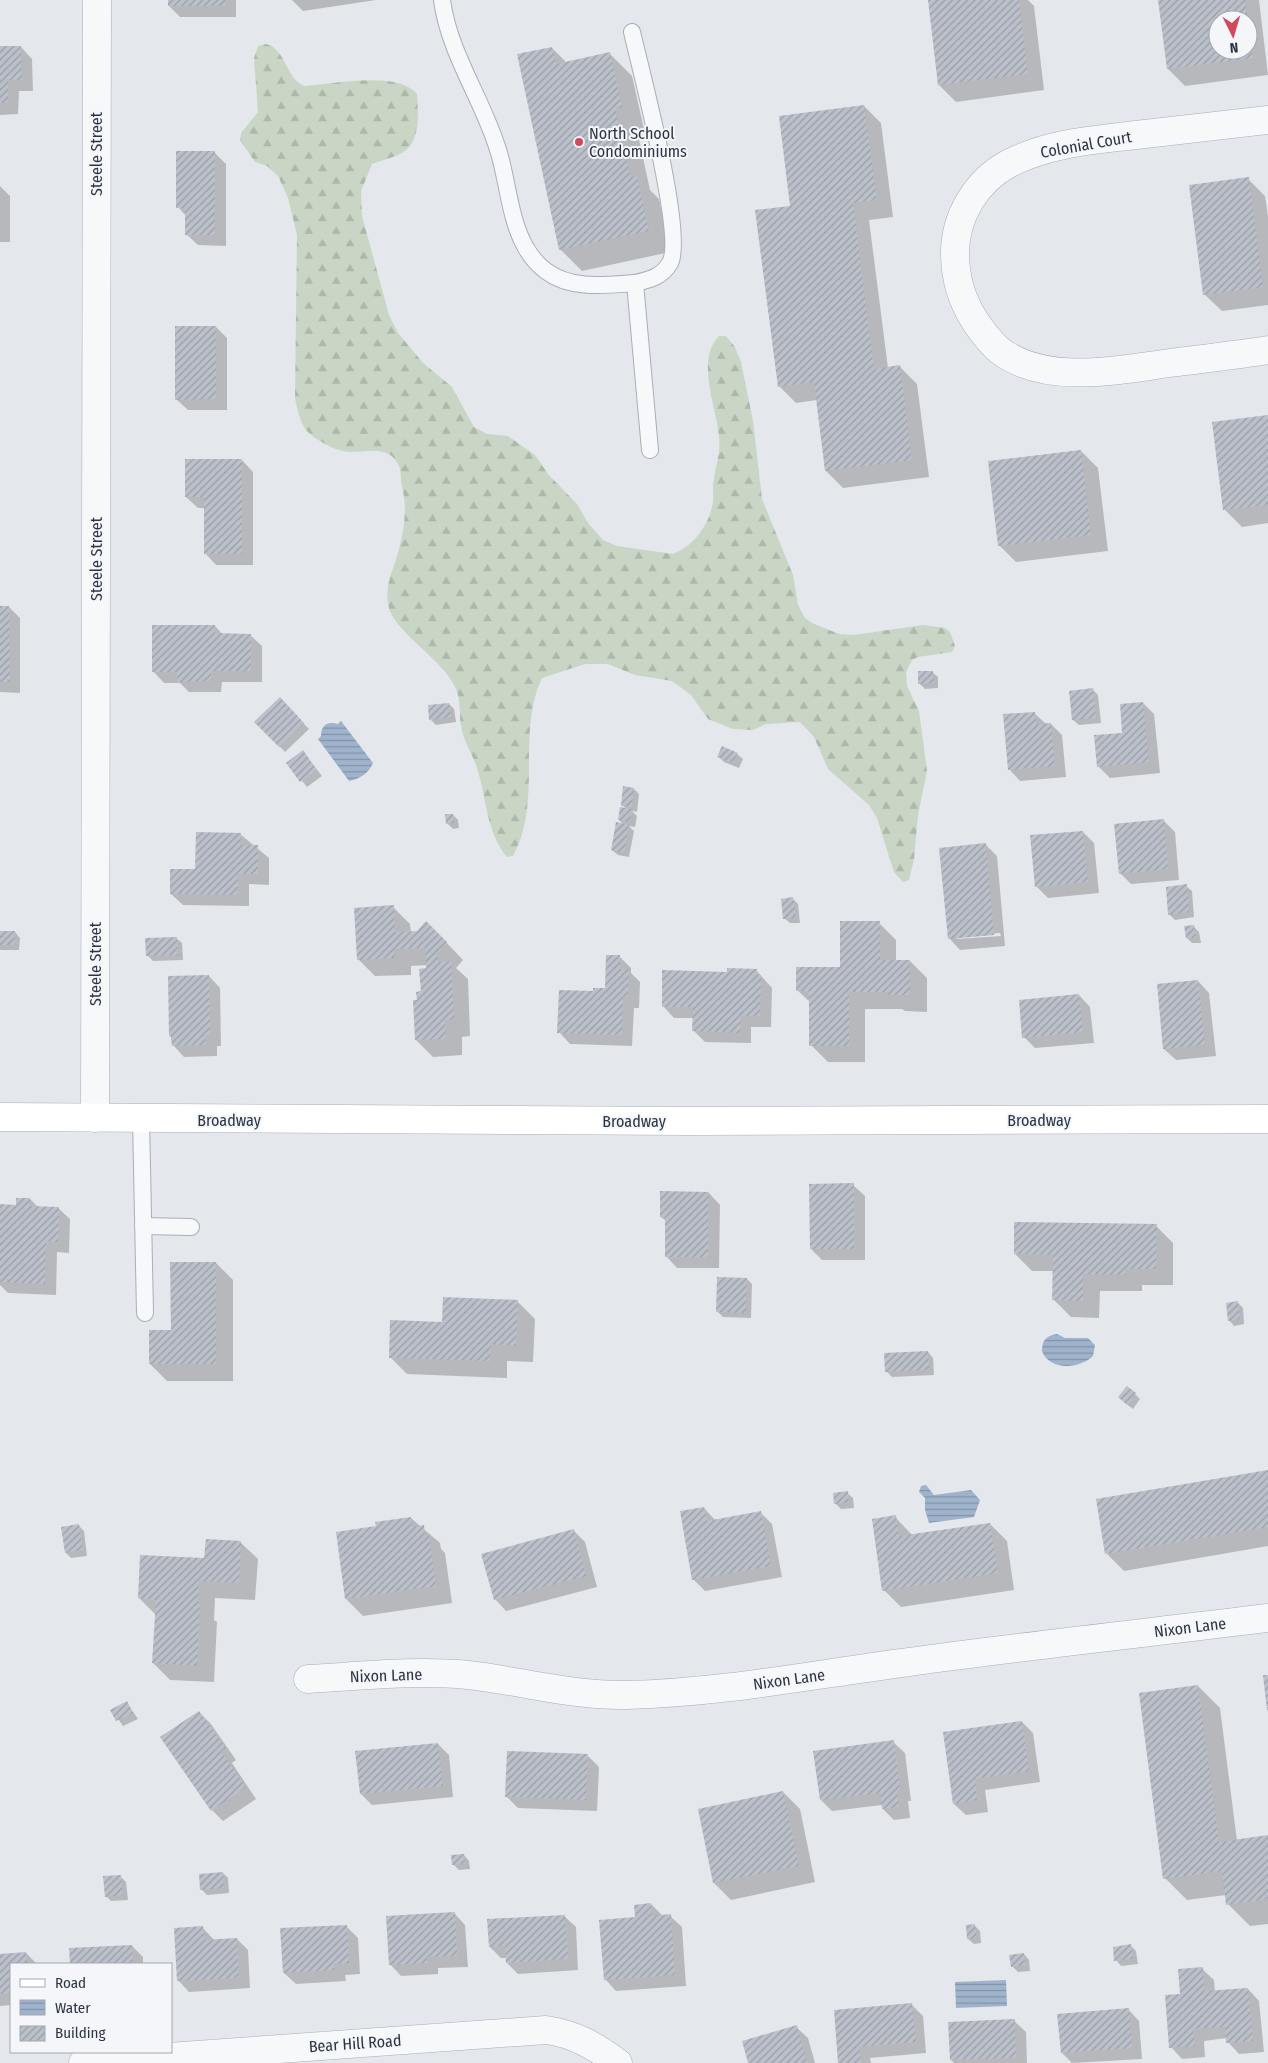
<svg xmlns="http://www.w3.org/2000/svg" width="1268" height="2063" viewBox="0 0 1268 2063" font-family="'Fira Sans Condensed',sans-serif">
<style>
.forest{fill:url(#forest-firs)}
.water{fill:url(#water-rules)}
.shadow{fill:#0003;fill-rule:evenodd}
.building{fill:url(#building-hatch)}
.lines{fill:none;stroke-linecap:round;stroke-linejoin:round}
.lane-casing{stroke:#a9aeb7;stroke-width:18}
.street-casing{stroke:#a9aeb7;stroke-width:29}
.secondary-casing{stroke:#a9aeb7;stroke-width:29}
.lane{stroke:#f7f8fa;stroke-width:16}
.street{stroke:#f7f8fa;stroke-width:28}
.secondary{stroke:#fff;stroke-width:28}
.poi-dot{fill:#d1495b;stroke:#f4f6f9;stroke-width:2}
.labels{text-anchor:middle;stroke-width:4;stroke-linejoin:round;paint-order:stroke}
.poi-label{font-size:16px;fill:#2b3445;stroke:#f4f6f9;text-anchor:start}
.street-label{font-size:16px;fill:#2b3445;stroke:#f4f6f9}
</style>
<defs>
<pattern id="forest-firs" width="22" height="20" patternUnits="userSpaceOnUse" patternTransform="scale(1.25)"><rect width="22" height="20" fill="#c9d6c5"/><path d="M5 1l3.5 6h-7zM16 11l3.5 6h-7z" fill="#adb8ab"/></pattern>
<pattern id="water-rules" width="6" height="5" patternUnits="userSpaceOnUse" patternTransform="scale(1.25)"><rect width="6" height="5" fill="#9fb4cc"/><path d="M0 2.5h6" fill="none" stroke="#8293a7"/></pattern>
<pattern id="building-hatch" width="6" height="6" patternUnits="userSpaceOnUse" patternTransform="scale(1.25)"><rect width="6" height="6" fill="#bbc0ca"/><path d="M-1 1l2-2M0 6l6-6M5 7l2-2" fill="none" stroke="#989da6"/></pattern>
</defs>
<rect width="100%" height="100%" fill="#e4e7ec"/>
<path class="forest" d="M266 44C286 49 285 77 304 86 333 84 398 70 417 94 418 112 421 139 405 151 397 157 382 160 372 164L361 191 362 216 389 315 398 333 423 363 452 387 474 427 487 434 508 436 535 455 548 474 577 504 588 523 603 540 617 546 673 554C695 545 709 525 713 502 714 494 712 486 714 479 716 464 721 452 719 437 717 408 695 360 719 336H726L735 347 741 362 753 421 762 499 793 575 798 605 805 618 812 623 839 634 854 635 923 625 945 628 950 632 955 646 952 652 918 657 912 660 906 672 907 686 919 711 927 771 918 815 914 859 909 880 903 882 894 872 877 818 869 805 828 769 814 737 800 722 766 724 753 730 733 729 708 719 691 695 672 681 635 675 608 664H585L542 678C516 733 543 802 513 856L507 857C486 832 487 799 477 768 473 755 463 740 461 726 459 714 461 701 456 689 444 659 392 632 388 604 385 581 394 570 399 549 405 527 407 507 402 486 400 478 402 471 398 464 388 445 366 452 350 452 337 452 315 440 306 430 300 422 297 408 295 398L297 235 288 198 278 176 267 166 255 162 240 140 241 133 258 112 254 58 258 46Z"/>
<g class="water">
<path d="M341 721 373 763C369 773 360 779 349 781L318 739 321 736C321 725 328 721 338 724Z"/>
<path d="M1057 1334 1065 1338H1088L1095 1345 1093 1356C1080 1369 1049 1371 1042 1351 1042 1340 1046 1336 1057 1334Z"/>
<polygon points="926,1485 934,1495 971,1490 980,1500 974,1517 929,1523 925,1510 925,1498 919,1492 921,1486"/>
<polygon points="1006,1980 1007,2006 956,2008 955,1982"/>
</g>
<g class="shadow">
<polygon points="169,0 236,0 236,17 180,17 169,6"/>
<polygon points="292,0 376,0 303,11"/>
<polygon points="929,0 1028,0 1034,6 1044,90 956,102 939,85"/>
<path d="M1159 0H1259L1268 75 1185 86 1168 69ZM1218 20H1248V50H1218Z"/>
<polygon points="0,47 21,47 32,59 33,91 19,91 18,114 0,115"/>
<polygon points="552,48 567,63 610,54 632,76 644,129 637,130 650,190 659,199 670,252 582,271 560,249"/>
<polygon points="864,106 881,123 893,217 869,220 888,368 900,367 917,384 929,477 843,488 826,471 817,400 796,403 779,386 792,207"/>
<polygon points="214,152 226,164 226,246 198,245 186,234 186,216 178,207"/>
<polygon points="1248,179 1265,196 1268,216 1268,305 1222,311 1204,294"/>
<polygon points="0,186 10,196 10,242 0,242"/>
<polygon points="216,327 227,338 227,410 188,410 176,399"/>
<polygon points="1268,417 1268,523 1242,527 1225,510"/>
<polygon points="1081,451 1098,468 1108,551 1016,562 999,545"/>
<polygon points="242,460 253,472 253,565 216,565 205,553 205,508 198,508 186,497"/>
<polygon points="0,607 9,607 20,618 20,693 0,692"/>
<polygon points="215,626 223,635 250,635 262,646 262,682 222,682 221,692 189,692 180,683 164,683 153,671"/>
<polygon points="932,672 938,677 938,688 925,689 919,683"/>
<polygon points="1092,689 1098,695 1101,723 1079,725 1073,720"/>
<polygon points="280,699 309,729 285,752 256,722"/>
<polygon points="1143,703 1154,714 1160,773 1110,778 1098,766 1124,734"/>
<polygon points="449,704 454,709 456,722 436,725 430,719"/>
<polygon points="1034,713 1046,724 1051,724 1062,735 1066,777 1020,781 1009,769"/>
<polygon points="303,752 322,776 307,787 288,763"/>
<polygon points="737,754 743,759 739,768 724,762 719,757"/>
<polygon points="634,789 639,794 637,812 632,811 637,816 635,827 629,826 634,831 629,857 618,855 612,850 624,825 619,820 627,809 622,805"/>
<polygon points="453,815 458,820 459,828 453,829 447,823"/>
<polygon points="1163,820 1175,832 1179,880 1131,884 1120,873"/>
<polygon points="1083,832 1094,843 1099,893 1048,898 1036,886"/>
<polygon points="240,834 269,858 269,885 249,884 249,906 183,905 171,894"/>
<path d="M985 844 997 856 1005 946 960 950 949 938ZM1000 933 1001 936 957 939V937Z"/>
<polygon points="1186,886 1192,891 1194,917 1175,920 1169,914"/>
<polygon points="793,899 798,904 800,923 790,923 784,918"/>
<polygon points="393,907 410,924 411,933 443,939 463,960 456,968 468,979 470,1036 462,1037 462,1055 433,1057 416,1040 418,1001 427,965 411,966 411,975 375,976 358,959"/>
<polygon points="879,923 896,940 896,961 910,961 927,978 927,1012 905,1011 902,1009 865,1009 865,1062 828,1062 811,1045 811,1003 797,990 841,968"/>
<polygon points="1194,927 1199,932 1201,943 1192,943 1187,938"/>
<polygon points="0,932 15,932 20,938 19,950 0,950"/>
<polygon points="176,938 182,943 183,960 153,961 147,955"/>
<polygon points="620,957 631,968 631,973 640,982 639,1008 634,1008 632,1046 570,1044 559,1032 594,993 606,989"/>
<polygon points="756,970 772,988 771,1027 751,1027 751,1043 705,1042 694,1031 694,1018 674,1018 663,1006 728,973"/>
<polygon points="209,976 220,988 221,1046 217,1046 217,1056 184,1057 173,1045 170,1035"/>
<polygon points="1198,981 1209,993 1216,1056 1176,1060 1164,1049 1158,985"/>
<polygon points="1079,995 1090,1007 1094,1043 1035,1048 1024,1037"/>
<polygon points="853,1185 865,1196 865,1260 822,1260 811,1249"/>
<polygon points="709,1193 720,1205 719,1268 677,1268 666,1256 667,1222 661,1217"/>
<polygon points="30,1199 38,1207 58,1208 70,1219 69,1253 57,1252 56,1295 8,1293 0,1285 0,1206 17,1206"/>
<polygon points="1156,1226 1173,1243 1173,1285 1142,1285 1142,1291 1100,1291 1099,1318 1071,1317 1054,1300 1054,1271 1032,1271 1015,1254"/>
<polygon points="216,1263 233,1280 233,1381 167,1381 150,1364"/>
<polygon points="747,1279 752,1284 751,1318 723,1317 717,1311"/>
<polygon points="518,1302 535,1319 533,1362 507,1361 507,1378 407,1374 390,1357 443,1324"/>
<polygon points="1237,1302 1243,1308 1244,1324 1234,1326 1229,1320"/>
<polygon points="928,1352 933,1358 934,1375 892,1377 886,1371"/>
<polygon points="1135,1394 1140,1399 1133,1409 1125,1403"/>
<polygon points="1268,1471 1268,1546 1124,1571 1107,1554"/>
<polygon points="847,1493 853,1498 854,1508 841,1509 836,1504"/>
<polygon points="704,1508 715,1520 761,1513 772,1524 782,1577 705,1591 693,1579"/>
<polygon points="895,1517 913,1536 990,1524 1007,1541 1014,1590 901,1607 884,1590"/>
<polygon points="411,1518 440,1543 441,1549 445,1553 452,1603 363,1616 346,1599 337,1533 377,1528"/>
<polygon points="78,1525 84,1531 87,1556 71,1558 66,1553"/>
<polygon points="573,1530 585,1542 597,1587 506,1611 495,1599"/>
<polygon points="240,1542 258,1559 255,1600 215,1598 214,1620 217,1622 214,1682 170,1680 153,1663 156,1615 139,1598"/>
<polygon points="1198,1686 1220,1708 1237,1841 1268,1837 1268,1924 1250,1926 1228,1904 1226,1895 1187,1900 1165,1878"/>
<polygon points="127,1703 138,1719 123,1726 112,1710"/>
<polygon points="199,1712 211,1724 236,1760 232,1763 256,1799 223,1821 212,1810"/>
<polygon points="1022,1722 1033,1733 1040,1782 985,1790 988,1812 966,1815 954,1804"/>
<polygon points="893,1742 905,1753 911,1801 908,1801 910,1818 894,1820 883,1809 882,1805 832,1811 821,1800"/>
<polygon points="438,1744 449,1755 453,1797 372,1805 361,1794"/>
<polygon points="587,1755 599,1767 597,1811 518,1808 506,1796"/>
<polygon points="783,1792 800,1809 815,1882 731,1900 714,1883"/>
<polygon points="464,1855 469,1861 470,1869 459,1870 453,1864"/>
<polygon points="223,1873 228,1878 229,1893 207,1895 201,1889"/>
<polygon points="120,1876 126,1882 128,1900 111,1901 106,1896"/>
<polygon points="651,1904 663,1916 670,1916 682,1927 686,1986 616,1991 605,1979 636,1918"/>
<polygon points="454,1913 465,1925 468,1967 438,1968 438,1974 401,1976 390,1964"/>
<polygon points="564,1916 576,1927 578,1970 518,1974 507,1963 506,1958 501,1958 490,1947"/>
<polygon points="346,1926 358,1938 360,1974 345,1975 346,1981 296,1984 284,1973"/>
<polygon points="975,1926 980,1931 981,1943 974,1944 968,1939"/>
<polygon points="202,1927 214,1940 237,1939 248,1950 250,1988 189,1992 178,1980"/>
<polygon points="132,1946 143,1957 143,1964 71,1964 70,1949"/>
<polygon points="1131,1946 1136,1951 1138,1964 1121,1966 1116,1960"/>
<polygon points="26,1953 37,1964 11,1964 11,2005 0,2006 0,1955"/>
<polygon points="1024,1954 1029,1960 1030,1971 1018,1972 1012,1966"/>
<polygon points="1202,1969 1214,1980 1215,1992 1248,1989 1259,2001 1264,2052 1239,2054 1228,2042 1227,2038 1204,2041 1205,2057 1182,2059 1171,2047 1181,1995"/>
<polygon points="912,2005 923,2016 926,2053 870,2058 871,2063 840,2063 835,2011"/>
<polygon points="1128,2009 1139,2021 1142,2059 1072,2063 1062,2053"/>
<polygon points="1014,2021 1026,2032 1027,2063 954,2063 951,2060"/>
<polygon points="796,2027 808,2038 815,2063 749,2063"/>
</g>
<g class="building">
<rect x="168" y="0" width="57" height="6"/>
<polygon points="928,0 1019,0 1028,74 938,85"/>
<polygon points="1158,0 1245,0 1248,20 1218,20 1218,50 1248,50 1249,32 1253,58 1167,69"/>
<polygon points="0,46 21,46 22,80 8,80 8,103 0,103"/>
<polygon points="552,47 556,64 610,52 622,107 615,109 630,177 637,176 649,231 559,250 517,54"/>
<polygon points="864,105 877,200 853,203 874,369 900,365 912,460 825,471 814,382 778,387 755,210 790,206 779,116"/>
<polygon points="176,151 215,151 215,235 185,235 185,208 176,208"/>
<polygon points="1249,177 1263,287 1203,295 1189,185"/>
<polygon points="175,326 216,326 216,399 175,400"/>
<polygon points="1268,415 1268,505 1223,510 1212,422"/>
<polygon points="1081,450 1091,535 998,546 988,461"/>
<polygon points="185,459 242,459 242,554 204,554 204,497 185,497"/>
<polygon points="0,606 9,606 10,682 0,682"/>
<polygon points="152,625 215,625 215,633 251,634 251,671 211,671 210,681 177,682 177,672 152,672"/>
<polygon points="918,671 933,671 934,683 918,684"/>
<polygon points="1093,688 1096,718 1072,720 1069,691"/>
<polygon points="280,697 304,723 279,747 254,722"/>
<polygon points="1143,702 1149,762 1097,767 1094,735 1122,733 1120,704"/>
<polygon points="449,703 451,717 429,720 428,705"/>
<polygon points="1035,712 1036,724 1051,723 1055,766 1008,770 1003,714"/>
<polygon points="722,746 738,753 733,763 717,757"/>
<polygon points="303,750 317,770 300,782 286,763"/>
<polygon points="623,786 634,788 632,807 621,806"/>
<polygon points="620,807 632,809 630,822 618,820"/>
<polygon points="445,814 453,814 454,823 446,824"/>
<polygon points="1164,819 1168,869 1119,874 1114,824"/>
<polygon points="616,822 629,825 624,853 611,850"/>
<polygon points="1083,831 1088,882 1035,887 1030,835"/>
<polygon points="196,832 241,833 240,845 258,845 258,874 238,874 238,895 170,894 170,869 195,869"/>
<polygon points="986,843 994,935 948,939 939,848"/>
<polygon points="1187,884 1189,912 1168,915 1166,887"/>
<polygon points="793,897 796,918 783,919 781,899"/>
<polygon points="394,905 395,932 417,931 426,921 447,942 437,954 438,962 451,961 454,1019 445,1020 446,1039 415,1040 413,1000 417,1000 416,992 421,991 419,969 426,968 425,948 394,949 395,958 357,960 354,908"/>
<polygon points="840,921 880,921 880,960 910,960 910,995 887,995 887,992 849,992 849,1046 809,1046 809,991 796,991 796,967 840,967"/>
<polygon points="1194,925 1196,938 1186,938 1184,926"/>
<polygon points="0,931 15,931 14,945 0,945"/>
<polygon points="177,937 178,955 146,956 145,938"/>
<polygon points="606,955 620,955 620,969 629,969 628,997 623,997 622,1035 557,1033 559,990 593,991 593,988 605,988"/>
<polygon points="727,968 757,969 757,975 761,975 760,1016 741,1016 740,1033 692,1031 693,1007 662,1007 662,970 727,972"/>
<polygon points="209,975 210,1035 206,1035 206,1045 172,1046 171,1036 169,1036 168,976"/>
<polygon points="1198,980 1205,1045 1163,1049 1157,984"/>
<polygon points="1079,994 1083,1032 1022,1038 1019,1000"/>
<polygon points="854,1183 854,1249 810,1249 809,1184"/>
<polygon points="660,1191 709,1192 708,1257 665,1257 665,1218 660,1217"/>
<polygon points="16,1198 30,1198 30,1206 59,1207 58,1242 46,1241 45,1284 0,1282 0,1204 16,1205"/>
<polygon points="1014,1222 1157,1224 1156,1269 1125,1269 1126,1275 1083,1274 1083,1301 1052,1300 1053,1255 1014,1254"/>
<polygon points="170,1262 216,1262 216,1364 149,1364 149,1330 171,1330"/>
<polygon points="717,1277 747,1278 746,1313 716,1312"/>
<polygon points="443,1297 518,1300 516,1346 491,1344 490,1361 389,1358 390,1320 442,1322"/>
<polygon points="1238,1301 1240,1319 1228,1321 1226,1303"/>
<polygon points="928,1351 929,1370 885,1372 884,1353"/>
<polygon points="1127,1386 1136,1393 1127,1405 1118,1397"/>
<polygon points="1268,1470 1268,1527 1105,1554 1096,1499"/>
<polygon points="848,1491 849,1503 834,1504 833,1493"/>
<polygon points="704,1507 707,1521 761,1511 771,1566 692,1580 680,1511"/>
<polygon points="896,1515 899,1536 990,1523 998,1573 882,1591 872,1519"/>
<polygon points="411,1517 412,1527 424,1525 425,1536 429,1535 436,1586 345,1599 336,1532 376,1526 375,1522"/>
<polygon points="79,1524 83,1550 65,1553 61,1527"/>
<polygon points="574,1529 586,1576 494,1600 481,1554"/>
<polygon points="206,1539 241,1541 239,1583 199,1581 198,1604 200,1604 197,1666 152,1663 156,1600 138,1598 140,1555 204,1558"/>
<polygon points="1263,1675 1268,1675 1268,1710 1267,1710"/>
<polygon points="1198,1685 1219,1842 1268,1835 1268,1899 1226,1905 1222,1871 1163,1879 1139,1693"/>
<polygon points="127,1701 133,1713 116,1721 110,1710"/>
<polygon points="199,1711 226,1748 221,1751 246,1787 211,1811 160,1737"/>
<polygon points="1022,1721 1029,1771 975,1779 977,1800 953,1804 943,1732"/>
<polygon points="894,1740 900,1790 897,1790 899,1807 882,1809 880,1793 820,1800 813,1751"/>
<polygon points="438,1743 443,1786 360,1794 355,1751"/>
<polygon points="507,1751 588,1754 586,1800 505,1797"/>
<polygon points="783,1791 799,1866 713,1883 698,1809"/>
<polygon points="464,1854 465,1864 452,1865 451,1855"/>
<polygon points="223,1872 224,1888 200,1890 199,1874"/>
<polygon points="121,1875 123,1895 105,1897 103,1876"/>
<polygon points="651,1903 652,1916 671,1914 675,1975 604,1980 599,1920 635,1917 634,1905"/>
<polygon points="455,1912 457,1956 427,1957 427,1963 389,1965 386,1916"/>
<polygon points="565,1915 568,1959 506,1963 505,1946 489,1947 487,1919"/>
<polygon points="975,1924 976,1938 967,1939 966,1925"/>
<polygon points="347,1925 349,1963 334,1964 335,1970 283,1973 280,1928"/>
<polygon points="203,1926 204,1940 237,1938 239,1978 177,1981 174,1928"/>
<polygon points="1131,1944 1133,1959 1114,1961 1113,1947"/>
<polygon points="132,1945 133,1964 70,1964 69,1948"/>
<polygon points="26,1952 27,1964 11,1964 11,1993 0,1994 0,1954"/>
<polygon points="1024,1953 1025,1965 1011,1967 1009,1955"/>
<polygon points="1203,1967 1204,1991 1248,1988 1253,2041 1226,2043 1225,2027 1193,2029 1195,2046 1169,2048 1165,1995 1180,1994 1178,1969"/>
<polygon points="912,2003 916,2042 859,2047 861,2063 838,2063 834,2010"/>
<polygon points="1129,2008 1132,2048 1061,2053 1057,2014"/>
<polygon points="1015,2019 1016,2058 950,2060 948,2022"/>
<polygon points="797,2025 807,2063 748,2063 742,2041"/>
</g>
<g class="lines">
<g class="lane-casing">
<g id="lane">
<path d="M442 0C449 54 484 101 499 153 508 183 510 221 526 248 531 257 538 265 546 271 571 290 606 285 635 283L650 450"/>
<path d="M632 32C641 71 685 236 670 263 662 277 649 280 635 283"/>
<polyline points="141,1119 145,1313"/>
<polyline points="143,1226 191,1227"/>
</g>
</g>
<g class="street-casing">
<g id="street">
<path d="M1268 120C1224 125 1180 130 1136 135 1093 140 1049 143 1010 163 977 180 955 216 955 253 955 277 962 301 975 321 983 333 993 347 1006 355 1053 384 1118 370 1170 363 1202 359 1235 355 1268 350"/>
<polyline points="95,1118 97,0"/>
<path d="M308 1679C361 1676 416 1670 468 1675 522 1681 572 1696 627 1695 719 1693 811 1675 902 1663 1023 1646 1146 1633 1268 1618"/>
<path d="M83 2063 546 2030C575 2034 595 2046 618 2063"/>
</g>
</g>
<g class="secondary-casing">
<polyline id="secondary" points="0,1117 689,1121 1268,1119"/>
</g>
<use href="#lane" class="lane"/>
<use href="#street" class="street"/>
<use href="#secondary" class="secondary"/>
</g>
<circle class="poi-dot" cx="579" cy="142" r="5"/>
<g class="labels">
<g class="poi-label">
<text x="589" y="139">North School<tspan x="589" dy="18">Condominiums</tspan></text>
</g>
<g class="street-label">
<text transform="translate(1086 144) rotate(-10)" y="6">Colonial Court</text>
<text transform="translate(96 154) rotate(-90)" y="6">Steele Street</text>
<text transform="translate(96 559) rotate(-90)" y="6">Steele Street</text>
<text transform="translate(95 964) rotate(-90)" y="6">Steele Street</text>
<text x="229" y="1126">Broadway</text>
<text x="1039" y="1126">Broadway</text>
<text x="634" y="1127">Broadway</text>
<text transform="translate(1190 1627) rotate(-7)" y="6">Nixon Lane</text>
<text transform="translate(386 1675) rotate(-2)" y="6">Nixon Lane</text>
<text transform="translate(789 1679) rotate(-8)" y="6">Nixon Lane</text>
<text transform="translate(355 2043) rotate(-4)" y="6">Bear Hill Road</text>
</g>
</g>
<rect x="10" y="1963" width="162" height="90" fill="#f4f6f9" stroke="#a4a8b1"/>
<rect x="20" y="1979" width="25" height="8" fill="#ffffff" stroke="#a4a8b1"/>
<text x="55" y="1988" font-size="15" fill="#2b3445">Road</text>
<rect x="20" y="2000" width="25" height="15" fill="url(#water-rules)" stroke="#a4a8b1"/>
<text x="55" y="2013" font-size="15" fill="#2b3445">Water</text>
<rect x="20" y="2026" width="25" height="15" fill="url(#building-hatch)" stroke="#a4a8b1"/>
<text x="55" y="2038" font-size="15" fill="#2b3445">Building</text>
<g transform="translate(1233 35) rotate(175)"><circle r="24" fill="#f4f6f9" stroke="#a4a8b1"/>
<path d="M0-4L9 19L0 12L-9 19Z" fill="#d1495b"/>
<text y="-8" font-size="14" font-weight="bold" text-anchor="middle" fill="#2b3445">N</text>
</g>
</svg>
